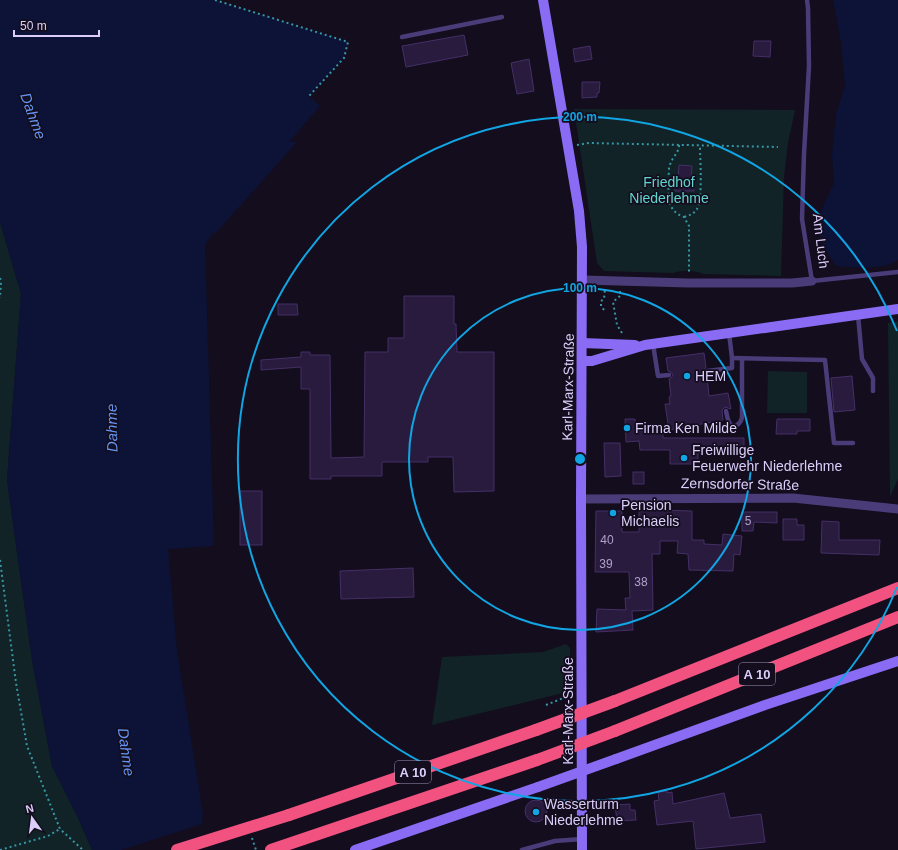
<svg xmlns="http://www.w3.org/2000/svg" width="898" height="850" viewBox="0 0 898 850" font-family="Helvetica,sans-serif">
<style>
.green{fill:#112327}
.water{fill:#0c1337}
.pier{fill:#130d1d}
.building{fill:#281b3d;stroke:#452f67}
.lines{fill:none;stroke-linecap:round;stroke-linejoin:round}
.path{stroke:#3697a6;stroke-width:2;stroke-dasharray:2 3;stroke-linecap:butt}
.lane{stroke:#4a3c79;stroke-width:4.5}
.street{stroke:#4a3c79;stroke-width:9}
.secondary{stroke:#8a6cf4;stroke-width:10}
.highway{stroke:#f2527f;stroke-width:12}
.secondary-bridge{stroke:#8a6cf4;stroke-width:10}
.highway-bridge{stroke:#f2527f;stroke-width:12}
.ring{fill:none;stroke:#11a5e3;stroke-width:2}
.poi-dot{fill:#11a5e3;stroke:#130d1d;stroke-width:1.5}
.labels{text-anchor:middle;stroke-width:3.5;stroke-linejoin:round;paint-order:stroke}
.number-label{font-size:12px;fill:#afa1cc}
.shield{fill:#130d1d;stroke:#a094b8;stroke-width:1}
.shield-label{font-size:13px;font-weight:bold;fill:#dccefb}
.park-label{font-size:14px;fill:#60d5ce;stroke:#130d1d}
.street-label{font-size:14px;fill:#dccefb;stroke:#130d1d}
.poi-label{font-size:14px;fill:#dccefb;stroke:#130d1d;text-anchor:start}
.water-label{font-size:15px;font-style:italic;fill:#6494f3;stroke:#130d1d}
.centre{fill:#11a5e3;stroke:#130d1d;stroke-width:2}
.ring-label{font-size:12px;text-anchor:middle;font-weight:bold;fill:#11a5e3;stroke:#130d1d;stroke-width:3.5;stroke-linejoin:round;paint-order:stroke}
</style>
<rect width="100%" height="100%" fill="#130d1d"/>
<g class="green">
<path d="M574 109 795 110 788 143 784 177 781 276 704 274C693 270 684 270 673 273L604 271 597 263Z"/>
<polygon points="0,222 21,294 7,480 32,660 52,766 79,820 92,850 0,850"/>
<polygon points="898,321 898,479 890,497 888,323"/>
<polygon points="768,371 807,372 807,413 767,413"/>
<polygon points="566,644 570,648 570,664 563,693 432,725 442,657 543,652"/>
</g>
<g class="water">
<polygon points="0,0 215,0 348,42 344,58 309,96 320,106 289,142 297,142 216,233 213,233 205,245 214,546 168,549 177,650 203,814 202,825 169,836 170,850 92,850 79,820 52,766 32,660 7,480 21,294 0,222"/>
<path d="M833 0H898V260C881 271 855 267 836 266L823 246 819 225 822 209 834 183 832 154 836 115 845 85 841 42Z"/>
</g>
<polygon class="pier" points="205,823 203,827 171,838 172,850 121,850"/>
<g class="building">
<polygon points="464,35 468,55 406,67 402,46"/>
<polygon points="754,41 771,41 770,57 753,56"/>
<polygon points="590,46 592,59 575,62 573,49"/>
<polygon points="529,59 534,91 517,94 511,63"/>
<polygon points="582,82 600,82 599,93 597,93 597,97 582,98"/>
<polygon points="679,165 692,166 691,180 694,180 694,191 675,191 675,180 678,180"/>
<polygon points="404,296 454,296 454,324 456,324 457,352 494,352 494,491 454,492 453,457 428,457 428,462 382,462 382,476 331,476 331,479 310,479 310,389 301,389 301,367 261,370 261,360 301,357 301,352 310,352 310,355 330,355 331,458 364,457 365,352 388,352 388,338 404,338"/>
<polygon points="278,304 297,304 298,315 278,315"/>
<polygon points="704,353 706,367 703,371 704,374 707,375 709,396 728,393 731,409 725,407 722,410 723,420 669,430 665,404 670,404 669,397 671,396 669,379 671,378 673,375 671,372 668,371 666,358"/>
<polygon points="852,376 855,410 834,412 831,378"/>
<polygon points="625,419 635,419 636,431 663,430 663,438 744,438 744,448 709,448 698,451 698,464 670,464 670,450 640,450 639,441 626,442"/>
<polygon points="777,419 810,419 810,431 797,431 797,434 776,434"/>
<polygon points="604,443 620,443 621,476 605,477"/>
<rect x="633" y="472" width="11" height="12"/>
<rect x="240" y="491" width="22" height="54"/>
<polygon points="660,510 692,511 692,540 704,540 704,544 722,545 723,534 742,536 740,555 734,554 733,571 689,570 688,554 677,553 678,541 660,541 660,554 652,554 653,610 632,611 633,630 596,632 597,609 626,610 625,598 630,598 629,572 595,572 596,511 622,511 622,532 639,532 639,511"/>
<polygon points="742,512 777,512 777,523 754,522 753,531 742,531"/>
<polygon points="783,519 797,519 797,525 804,525 804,540 783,540"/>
<polygon points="822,521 839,522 839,540 880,540 879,555 821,553"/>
<polygon points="413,568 414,597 341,599 340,571"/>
<polygon points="667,791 667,793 672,792 673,804 724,793 730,818 761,814 765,842 696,849 693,821 657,825 654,801 659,800 658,792"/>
<circle cx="536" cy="811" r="11"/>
<polygon points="630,804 630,810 635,810 636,820 617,821 615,805"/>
</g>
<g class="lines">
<g class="path">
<polyline points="215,0 348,42 344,58 309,96"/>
<polyline points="577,145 589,143 778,147"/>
<path d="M679 145C679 153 672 157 670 165 668 169 669 176 669 180 668 197 667 211 684 217L689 226V274"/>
<path d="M684 217C690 215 694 214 697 209 703 200 700 158 700 146"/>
<polyline points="0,278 1,281 0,298"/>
<polyline points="620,291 620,296 613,302 617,325 622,333"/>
<polyline points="604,310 601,306 601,301 604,299 605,289"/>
<polyline points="0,560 16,683 27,746 60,829 83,850"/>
<polyline points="546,705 571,695"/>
<polyline points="252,838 256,850"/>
<polyline points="0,850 48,836 60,829"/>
</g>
<g class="lane">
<polyline points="807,0 808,8 809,66 804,154 802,219 812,281 898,272"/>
<polyline points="402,37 502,17"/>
<polyline points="858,315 862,359 873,378 873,391"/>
<polyline points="653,344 658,376 669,375"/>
<polyline points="732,358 825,360 834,443 853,443"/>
<polyline points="707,371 732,368 732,358 729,333"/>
<path d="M726 411C727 414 727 419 729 422 733 431 742 423 742 416V359"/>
<polyline points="522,850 555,841 582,839"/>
</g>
<g class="street">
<polyline points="583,280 688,283 792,283 812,281"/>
<polyline points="581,499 793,498 898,509"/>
</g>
<g class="secondary">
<polyline points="543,0 579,211 582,247 581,499 582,850"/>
<polyline points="582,343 635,345"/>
<polyline points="582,361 592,361 645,345 898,309"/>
<polyline points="616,759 765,705 898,661"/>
<polyline points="355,850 538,787"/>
</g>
<g class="highway">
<polyline points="615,701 898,588"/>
<polyline points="615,731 898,617"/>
<polyline points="289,815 536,730"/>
<polyline points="271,850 537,760"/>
</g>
<polyline class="secondary-bridge" points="538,787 616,759"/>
<g class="highway-bridge">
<polyline points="536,730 615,701"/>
<polyline points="537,760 615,731"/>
<polyline points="177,850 289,815"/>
</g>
</g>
<g class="ring">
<circle cx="580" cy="459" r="171"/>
<path d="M897 587A342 342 0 1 1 897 331"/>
</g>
<g class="poi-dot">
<circle cx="687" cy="376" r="4"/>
<circle cx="627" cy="428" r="4"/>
<circle cx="684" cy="458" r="4"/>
<circle cx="613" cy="513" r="4"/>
<circle cx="536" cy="812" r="4"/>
</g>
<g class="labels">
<g class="number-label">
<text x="748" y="525">5</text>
<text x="607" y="544">40</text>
<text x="606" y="568">39</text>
<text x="641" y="586">38</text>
</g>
<g class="shield">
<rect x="739" y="663" width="36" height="22" rx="3"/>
<rect x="395" y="761" width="36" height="22" rx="3"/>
</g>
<g class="shield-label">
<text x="757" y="679">A 10</text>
<text x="413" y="777">A 10</text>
</g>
<g class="park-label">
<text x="669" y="187">Friedhof<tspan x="669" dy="16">Niederlehme</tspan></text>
</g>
<g class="street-label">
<text transform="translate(821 241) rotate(83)" y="5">Am Luch</text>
<text transform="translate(568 387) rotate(-89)" y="5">Karl-Marx-Straße</text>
<text transform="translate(740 484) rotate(1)" y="5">Zernsdorfer Straße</text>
<text transform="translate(568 711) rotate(-90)" y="5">Karl-Marx-Straße</text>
</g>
<g class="poi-label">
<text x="695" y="381">HEM</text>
<text x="635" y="433">Firma Ken Milde</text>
<text x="692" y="455">Freiwillige<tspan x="692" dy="16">Feuerwehr Niederlehme</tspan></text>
<text x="621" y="510">Pension<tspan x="621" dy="16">Michaelis</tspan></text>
<text x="544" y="809">Wasserturm<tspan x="544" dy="16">Niederlehme</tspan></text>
</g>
<g class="water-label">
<text transform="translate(33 116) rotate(70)" y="5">Dahme</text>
<text transform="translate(112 428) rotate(-91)" y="5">Dahme</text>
<text transform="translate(126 752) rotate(82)" y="5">Dahme</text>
</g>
</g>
<circle cx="580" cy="459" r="6" class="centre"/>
<g class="ring-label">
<text x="580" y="121">200 m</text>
<text x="580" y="292">100 m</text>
</g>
<g transform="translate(32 818) rotate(346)" stroke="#130d1d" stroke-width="3" paint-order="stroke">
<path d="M0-3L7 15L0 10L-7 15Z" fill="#dccefb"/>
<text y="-6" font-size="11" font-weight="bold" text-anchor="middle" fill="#dccefb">N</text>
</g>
<path d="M14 30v6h85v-6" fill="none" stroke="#dccefb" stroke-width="2"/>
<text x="20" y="30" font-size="12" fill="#dccefb" stroke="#130d1d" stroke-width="3" paint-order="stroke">50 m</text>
</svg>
